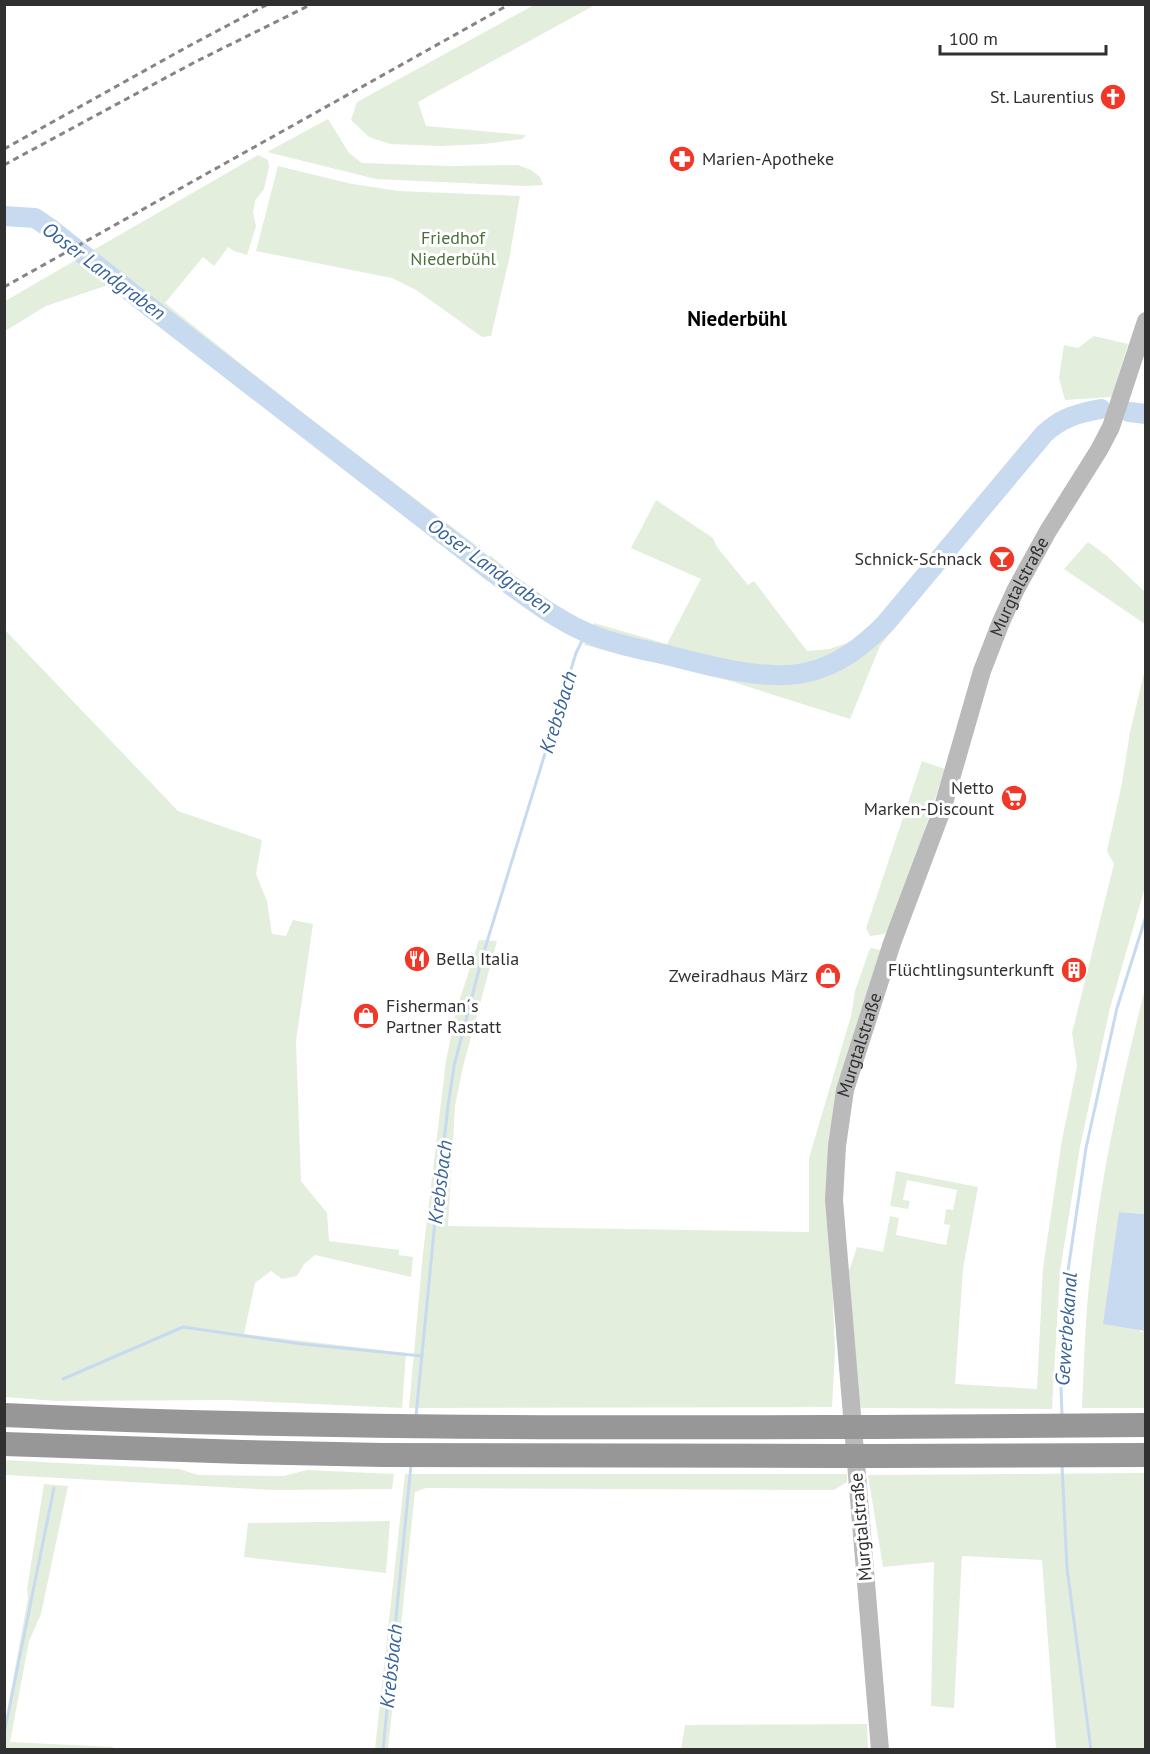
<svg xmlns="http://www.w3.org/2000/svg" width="1150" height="1754" viewBox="0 0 1150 1754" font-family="'PT Sans',sans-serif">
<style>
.green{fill:#e4eedd}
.water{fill:#c8daef}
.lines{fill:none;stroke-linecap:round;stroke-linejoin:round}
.stream{stroke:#c8daef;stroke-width:3}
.river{stroke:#c8daef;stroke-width:20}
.secondary{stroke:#bababa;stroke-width:18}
.motorway{stroke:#979797;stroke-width:24}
.rail{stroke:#858585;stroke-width:3;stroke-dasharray:6 4.5;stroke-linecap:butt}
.motorway-bridge{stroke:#979797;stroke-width:24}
.labels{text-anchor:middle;stroke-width:6;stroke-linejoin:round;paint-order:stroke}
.poi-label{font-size:18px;fill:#303030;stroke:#fff;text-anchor:end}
.park-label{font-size:18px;fill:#4b6f3a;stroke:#fff}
.street-label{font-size:18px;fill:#303030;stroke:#fff}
.water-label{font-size:20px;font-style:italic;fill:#386498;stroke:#fff}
.quarter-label{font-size:21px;font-weight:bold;fill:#000;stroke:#fff}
</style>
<rect width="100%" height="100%" fill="#fff"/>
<g class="green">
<polygon points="534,5 595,5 418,102 426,126 526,135 522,139 484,144 440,146 390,144 369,137 351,120 357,102"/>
<polygon points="328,119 349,153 362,163 450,166 518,165 531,170 540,177 543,185 526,186 376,179 267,152"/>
<polygon points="258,155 268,160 269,167 264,189 255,201 253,213 256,226 247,255 234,251 228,247 214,266 203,257 165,303 294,406 477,546 469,564 108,285 46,306 5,331 5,301"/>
<polygon points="278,166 352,184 399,191 520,196 509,260 491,336 482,337 416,290 392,278 256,251"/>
<polygon points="1094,336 1128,344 1112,397 1065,400 1059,378 1064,345 1078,348"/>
<path d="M1056 412H1062L1027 445 882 621C870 633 859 646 844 654 780 691 656 650 589 631L594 623 667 644 701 579 631 548 656 500 713 538 717 547 748 585 754 581 807 651 829 649 850 642H857L1023 443Z"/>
<polygon points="1088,542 1107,556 1145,592 1145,624 1064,569"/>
<polygon points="490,555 530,589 578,618 572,632 481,576"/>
<path d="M917 594 920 596 880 646 850 719 730 681 584 645 587 640H592C627 651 662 659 698 667 727 673 764 682 793 679 818 677 849 665 869 649 887 634 902 612 917 594Z"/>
<polygon points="5,630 178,811 262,840 256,874 267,901 272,934 286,936 293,920 313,924 296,1041 301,1181 327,1213 329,1241 399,1250 399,1255 413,1257 411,1277 315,1255 304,1264 297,1276 282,1279 271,1271 255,1283 244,1334 406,1353 402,1408 227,1400 56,1401 5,1397"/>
<polygon points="1145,669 1145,887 1110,1008 1080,1147 1060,1271 1052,1409 859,1408 849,1271 857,1247 883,1252 890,1216 899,1218 896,1235 946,1245 950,1225 944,1224 946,1209 953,1210 957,1190 907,1180 903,1200 910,1201 908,1209 890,1206 896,1171 978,1187 963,1269 955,1384 1037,1389 1043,1268 1062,1140 1077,1066 1072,1033 1114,864 1107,851 1122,783 1130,732"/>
<polygon points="922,761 945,769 892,928 884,934 870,936 866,928"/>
<polygon points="479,940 497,941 463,1067 455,1106 448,1226 809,1232 809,1158 851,1016 855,991 869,951 871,948 881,950 862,1019 830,1232 835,1351 832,1407 409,1408 423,1253 446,1061 456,1011"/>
<path d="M1145 989V1214L1120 1212 1140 1332 1145 1331V1408H1082C1084 1364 1085 1320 1090 1276 1100 1179 1121 1083 1145 989Z"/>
<polygon points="4,1460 179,1469 198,1475 284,1476 307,1470 394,1474 392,1489 274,1490 5,1475"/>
<polygon points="1145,1473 1145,1749 1056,1749 1042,1560 962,1556 954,1708 931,1706 934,1562 883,1567 868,1475"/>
<polygon points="405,1474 847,1474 847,1482 834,1490 426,1488 415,1492 388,1749 375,1749"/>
<polygon points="44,1484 68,1486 41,1614 29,1641 10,1742 113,1747 113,1749 5,1749 5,1723 28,1598 27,1589"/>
<polygon points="390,1521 386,1573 244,1557 248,1523"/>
<polygon points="867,1724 868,1749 681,1749 685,1725"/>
</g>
<polygon class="water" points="1119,1212 1145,1214 1145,1331 1103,1324"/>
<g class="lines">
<g class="stream">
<polyline points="63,1379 183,1327 302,1344 422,1356"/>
<polyline points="416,1416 435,1221 448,1106 454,1066 482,958 576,653 586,633"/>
<polyline points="1062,1416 1061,1386 1068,1271 1086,1148 1117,1008 1146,916"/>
<polyline points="1062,1465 1067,1568 1091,1750"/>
<polyline points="4,1734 54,1488"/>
<polyline points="383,1750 411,1465"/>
</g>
<g class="river">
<path d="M4 216 35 218 51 229 160 315 491 571C526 596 560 624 600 638 622 646 644 650 667 655 707 665 763 681 804 673 838 666 862 647 886 623L1044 434C1061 418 1078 413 1101 409"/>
<polyline points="1129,412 1146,414"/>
</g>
<path class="secondary" id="s1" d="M880 1750 834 1200 837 1146 845 1090 892 943 942 810 982 671 1001 622 1016 589 1048 531 1099 450 1111 427 1146 321"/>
<g class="motorway">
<path d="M4 1415C279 1428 555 1428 830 1427"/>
<polyline points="874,1427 1146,1425"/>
<polyline points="4,1444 243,1452 382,1455 834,1456"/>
<polyline points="877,1456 1146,1455"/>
</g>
<g class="rail">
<polyline points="4,149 187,47 268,4"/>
<polyline points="4,165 195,62 312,4"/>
<polyline points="4,287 510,4"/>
</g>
<g class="motorway-bridge">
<polyline points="830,1427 874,1427"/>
<polyline points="834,1456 877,1456"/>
</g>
</g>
<defs>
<g id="church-disc" transform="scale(1.35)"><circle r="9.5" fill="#f13828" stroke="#fff"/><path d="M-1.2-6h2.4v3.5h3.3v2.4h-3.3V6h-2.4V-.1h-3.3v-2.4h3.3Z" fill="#fff"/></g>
<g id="pharmacy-disc" transform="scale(1.35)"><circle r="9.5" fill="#f13828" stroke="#fff"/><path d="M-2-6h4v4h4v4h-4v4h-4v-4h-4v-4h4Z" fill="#fff"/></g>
<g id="bar-disc" transform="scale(1.35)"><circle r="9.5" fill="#f13828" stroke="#fff"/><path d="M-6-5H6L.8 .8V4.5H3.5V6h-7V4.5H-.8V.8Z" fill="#fff"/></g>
<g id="supermarket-disc" transform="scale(1.35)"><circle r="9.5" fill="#f13828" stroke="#fff"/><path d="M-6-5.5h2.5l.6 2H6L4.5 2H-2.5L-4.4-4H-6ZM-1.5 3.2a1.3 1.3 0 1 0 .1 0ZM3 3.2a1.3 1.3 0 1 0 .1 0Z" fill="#fff"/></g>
<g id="restaurant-disc" transform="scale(1.35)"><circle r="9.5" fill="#f13828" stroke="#fff"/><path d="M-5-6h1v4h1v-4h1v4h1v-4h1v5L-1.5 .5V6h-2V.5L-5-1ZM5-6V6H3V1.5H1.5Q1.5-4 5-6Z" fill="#fff"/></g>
<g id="building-disc" transform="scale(1.35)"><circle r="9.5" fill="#f13828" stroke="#fff"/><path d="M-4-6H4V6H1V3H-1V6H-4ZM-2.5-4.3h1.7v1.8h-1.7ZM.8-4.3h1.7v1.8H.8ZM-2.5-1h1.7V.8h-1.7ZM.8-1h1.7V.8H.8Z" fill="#fff"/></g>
<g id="shop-disc" transform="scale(1.35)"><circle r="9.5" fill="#f13828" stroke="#fff"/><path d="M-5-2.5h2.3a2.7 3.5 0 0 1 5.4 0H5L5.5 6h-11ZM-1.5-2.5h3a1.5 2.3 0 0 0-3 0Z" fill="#fff"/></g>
</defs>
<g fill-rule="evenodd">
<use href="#church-disc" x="1113" y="97"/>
<use href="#pharmacy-disc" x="682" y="159"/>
<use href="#bar-disc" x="1002" y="559"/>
<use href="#supermarket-disc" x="1014" y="798"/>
<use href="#restaurant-disc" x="417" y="959"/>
<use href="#building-disc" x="1074" y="970"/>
<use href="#shop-disc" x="828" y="976"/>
<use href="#shop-disc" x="366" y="1016"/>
</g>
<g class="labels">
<g class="poi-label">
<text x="1094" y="103">St. Laurentius</text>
<text x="702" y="165" text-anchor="start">Marien-Apotheke</text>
<text x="982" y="565">Schnick-Schnack</text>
<text x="994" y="794">Netto<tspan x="994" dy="21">Marken-Discount</tspan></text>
<text x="436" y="965" text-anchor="start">Bella Italia</text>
<text x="1054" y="976">Flüchtlingsunterkunft</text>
<text x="808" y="982">Zweiradhaus März</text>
<text x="386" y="1012" text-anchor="start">Fisherman´s<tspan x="386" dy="21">Partner Rastatt</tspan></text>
</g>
<g class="park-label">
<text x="453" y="244">Friedhof<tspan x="453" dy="21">Niederbühl</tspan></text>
</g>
<g class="street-label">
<text dy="6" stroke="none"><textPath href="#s1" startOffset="1196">Murgtalstraße</textPath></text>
<text dy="6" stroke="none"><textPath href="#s1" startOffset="710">Murgtalstraße</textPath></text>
<text transform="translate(861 1527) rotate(-95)" y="6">Murgtalstraße</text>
</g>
<g class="water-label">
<text transform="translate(104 271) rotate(37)" y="7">Ooser Landgraben</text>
<text transform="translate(490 566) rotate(36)" y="7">Ooser Landgraben</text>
<text transform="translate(558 712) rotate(-73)" y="7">Krebsbach</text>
<text transform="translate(440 1182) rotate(-83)" y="7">Krebsbach</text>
<text transform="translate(1066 1329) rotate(-86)" y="7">Gewerbekanal</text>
<text transform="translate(391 1666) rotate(-84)" y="7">Krebsbach</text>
</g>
<g class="quarter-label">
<text x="737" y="326">Niederbühl</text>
</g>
</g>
<rect width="1150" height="1754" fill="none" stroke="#303030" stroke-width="12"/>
<path d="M940 45v9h166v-9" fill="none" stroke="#303030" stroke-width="3"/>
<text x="949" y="45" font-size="18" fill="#303030" stroke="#ffffff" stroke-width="4.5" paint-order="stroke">100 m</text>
</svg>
